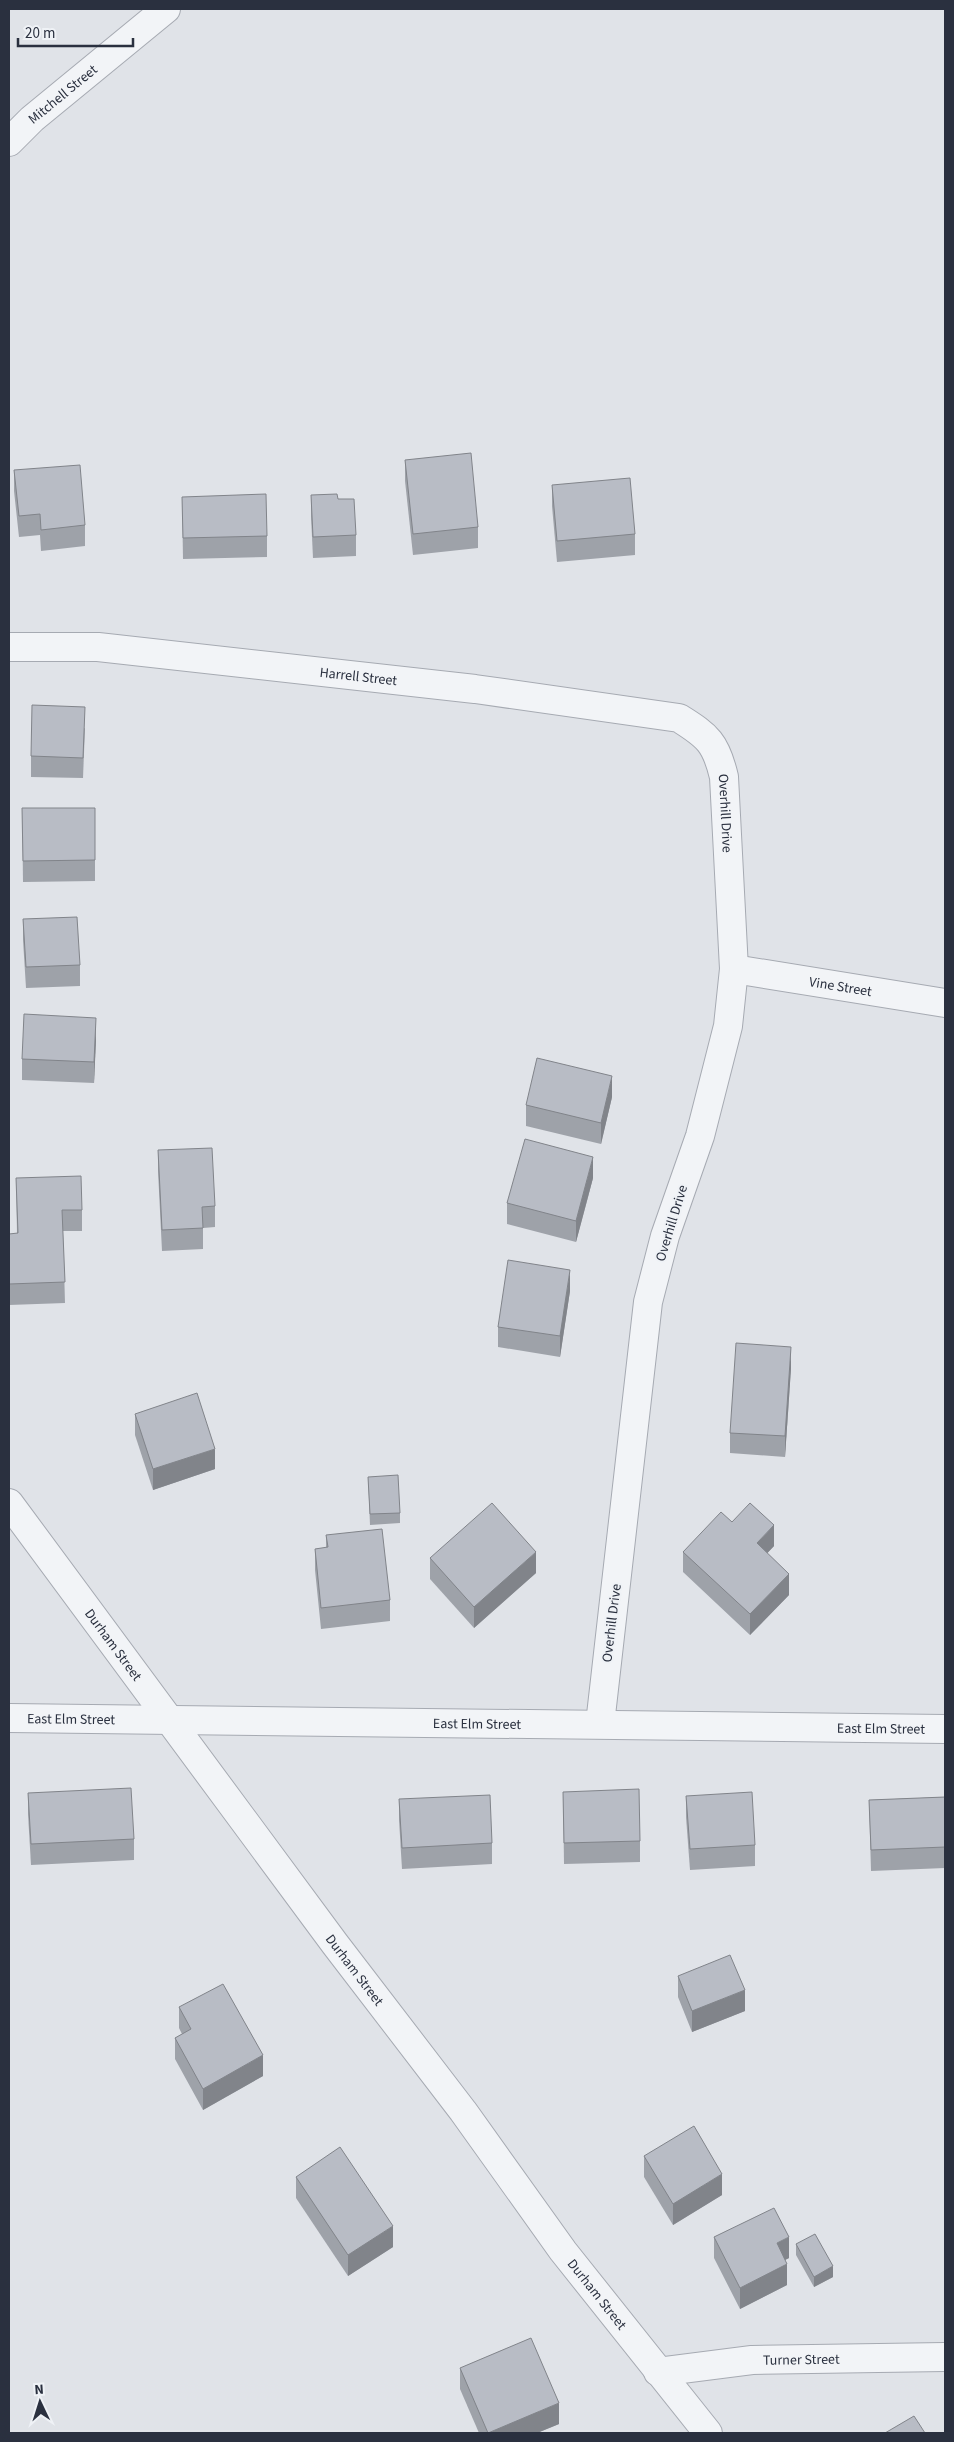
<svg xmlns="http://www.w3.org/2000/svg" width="954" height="2442" viewBox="0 0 954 2442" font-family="'Source Sans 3',sans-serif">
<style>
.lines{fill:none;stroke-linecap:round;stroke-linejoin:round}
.minor-casing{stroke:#a6aab2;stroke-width:30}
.tertiary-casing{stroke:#a6aab2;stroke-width:30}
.minor{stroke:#f2f4f7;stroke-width:28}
.tertiary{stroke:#f2f4f7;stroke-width:28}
.wall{fill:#9ea2a9}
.shaded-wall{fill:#81848a}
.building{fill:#b8bcc5;stroke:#81848a}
.labels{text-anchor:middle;stroke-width:4;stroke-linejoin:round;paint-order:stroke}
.street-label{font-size:14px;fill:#2a303f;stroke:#eff2f6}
</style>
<rect width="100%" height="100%" fill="#e0e3e8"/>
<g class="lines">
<g class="minor-casing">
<g id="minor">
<path id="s1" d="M9 647H98L475 689 679 718C708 736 716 743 724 777L734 969 728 1026 700 1136 665 1236 648 1302 600 1724"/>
<path id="s2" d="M734 969 945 1003"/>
<path id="s3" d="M9 1718 945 1729"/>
<path id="s4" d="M658 2372 752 2360 945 2357"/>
</g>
</g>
<g class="tertiary-casing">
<g id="tertiary">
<path id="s5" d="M9 142 32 119 166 9"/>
<path id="s6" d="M9 1503 335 1944 463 2111 563 2251 708 2433"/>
</g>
</g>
<use href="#minor" class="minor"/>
<use href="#tertiary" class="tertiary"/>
</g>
<g class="wall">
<polygon points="405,460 478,527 478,548 413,555 405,481"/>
<polygon points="14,470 85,525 85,546 41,551 40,535 19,537 14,491"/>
<polygon points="552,485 635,534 635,555 557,562 552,506"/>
<polygon points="311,495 338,499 356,535 356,556 313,558 311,516"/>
<polygon points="182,497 267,536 267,557 183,559"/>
<polygon points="85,728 83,778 31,777 31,756"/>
<polygon points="22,808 95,808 95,881 23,882"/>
<polygon points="23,919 80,965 80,986 26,988 23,940"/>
<polygon points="96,1039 94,1083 22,1080 22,1059"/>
<polygon points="612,1097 601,1144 526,1126 526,1105"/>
<polygon points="158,1150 215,1206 215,1227 203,1228 203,1249 162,1251 158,1171"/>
<polygon points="16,1178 82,1210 82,1231 63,1231 65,1303 9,1305 9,1234 17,1234"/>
<polygon points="593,1178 576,1242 507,1224 507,1203"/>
<polygon points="570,1291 560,1357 498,1347 498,1327"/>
<polygon points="791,1368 785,1457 730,1453 730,1433"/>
<polygon points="135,1414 215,1469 153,1490 135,1435"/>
<polygon points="368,1477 400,1513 400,1523 370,1525"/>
<polygon points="732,1522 774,1546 767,1553 789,1595 750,1635 683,1572 683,1552"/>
<polygon points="326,1535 390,1600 390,1621 321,1629 315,1570 315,1549 326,1548"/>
<polygon points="430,1558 536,1573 474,1628 430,1579"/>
<polygon points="563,1792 640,1841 640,1862 564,1864"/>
<polygon points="28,1793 134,1839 134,1860 31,1865 28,1814"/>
<polygon points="686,1796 755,1845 755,1866 690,1870 686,1817"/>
<polygon points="945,1797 945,1868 871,1871 869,1800"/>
<polygon points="399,1799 492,1843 492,1864 402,1869 399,1820"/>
<polygon points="678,1976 745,2011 692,2032 678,1997"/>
<polygon points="179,2007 263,2076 203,2110 175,2059 175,2038 182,2034 179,2028"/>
<polygon points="644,2156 722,2195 673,2225 644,2177"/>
<polygon points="296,2177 393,2247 348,2276 296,2198"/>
<polygon points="714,2237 789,2258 785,2260 787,2285 740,2309 714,2258"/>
<polygon points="796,2244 833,2277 814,2287 796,2255"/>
<polygon points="460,2368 559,2424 537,2433 479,2433 460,2389"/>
</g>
<g class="shaded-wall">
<polygon points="96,1018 96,1039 94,1083 94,1062"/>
<polygon points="612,1076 612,1097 601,1144 601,1123"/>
<polygon points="593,1157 593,1178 576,1242 576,1221"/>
<polygon points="570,1270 570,1291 560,1357 560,1336"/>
<polygon points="791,1347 791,1368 785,1457 785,1436"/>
<polygon points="215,1449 215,1469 153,1490 153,1469"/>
<polygon points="774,1525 774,1546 757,1564 757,1543"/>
<polygon points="536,1552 536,1573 474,1628 474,1607"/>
<polygon points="789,1574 789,1595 750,1635 750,1614"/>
<polygon points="745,1990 745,2011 692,2032 692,2011"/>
<polygon points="263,2055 263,2076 203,2110 203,2089"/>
<polygon points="722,2174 722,2195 673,2225 673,2204"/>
<polygon points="393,2226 393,2247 348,2276 348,2255"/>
<polygon points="789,2237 789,2258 777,2264 777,2243"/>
<polygon points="787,2264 787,2285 740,2309 740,2288"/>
<polygon points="833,2266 833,2277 814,2287 814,2277"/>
<polygon points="559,2403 559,2424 537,2433 488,2433"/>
</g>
<g class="building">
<polygon points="471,453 478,527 413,534 405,460"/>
<polygon points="80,465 85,525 41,530 40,514 19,516 14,470"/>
<polygon points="630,478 635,534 557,541 552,485"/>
<polygon points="266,494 267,536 183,538 182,497"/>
<polygon points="337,494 338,499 354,499 356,535 313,537 311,495"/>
<polygon points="32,705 85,707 83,758 31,756"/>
<polygon points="22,808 95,808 95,860 23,861"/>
<polygon points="77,917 80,965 26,967 23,919"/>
<polygon points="24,1014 96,1018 94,1062 22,1059"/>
<polygon points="537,1058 612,1076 601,1123 526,1105"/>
<polygon points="525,1139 593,1157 576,1221 507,1203"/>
<polygon points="212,1148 215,1206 202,1207 203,1228 162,1230 158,1150"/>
<polygon points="81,1176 82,1210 62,1210 65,1282 9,1284 9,1234 18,1233 16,1178"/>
<polygon points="508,1260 570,1270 560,1336 498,1327"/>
<polygon points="736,1343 791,1347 785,1436 730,1433"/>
<polygon points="197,1393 215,1449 153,1469 135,1414"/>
<polygon points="398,1475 400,1513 370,1514 368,1477"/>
<polygon points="492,1503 536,1552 474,1607 430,1558"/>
<polygon points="750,1503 774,1525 757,1543 789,1574 750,1614 683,1552 721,1512 732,1522"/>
<polygon points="382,1529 390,1600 321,1608 315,1549 328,1547 326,1535"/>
<polygon points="131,1788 134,1839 31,1844 28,1793"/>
<polygon points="639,1789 640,1841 564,1843 563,1792"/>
<polygon points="752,1792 755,1845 690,1849 686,1796"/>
<polygon points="490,1795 492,1843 402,1848 399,1799"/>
<polygon points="945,1797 945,1847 871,1850 869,1800"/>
<polygon points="730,1955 745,1990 692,2011 678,1976"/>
<polygon points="223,1984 263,2055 203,2089 175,2038 191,2029 179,2007"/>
<polygon points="694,2126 722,2174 673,2204 644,2156"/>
<polygon points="340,2147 393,2226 348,2255 296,2177"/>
<polygon points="774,2208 789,2237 777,2243 787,2264 740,2288 714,2237"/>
<polygon points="815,2234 833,2266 814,2277 796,2244"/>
<polygon points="531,2338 559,2403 488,2433 460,2368"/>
<polygon points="914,2416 925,2433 885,2433"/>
</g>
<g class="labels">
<g class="street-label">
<text dy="5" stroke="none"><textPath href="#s5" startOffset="72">Mitchell Street</textPath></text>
<text dy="5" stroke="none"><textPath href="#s1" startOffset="351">Harrell Street</textPath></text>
<text dy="5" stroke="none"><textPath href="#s1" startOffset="788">Overhill Drive</textPath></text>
<text dy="5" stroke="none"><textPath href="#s2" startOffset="108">Vine Street</textPath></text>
<text transform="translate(671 1223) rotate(-73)" y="5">Overhill Drive</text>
<text transform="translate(611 1623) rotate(-83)" y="5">Overhill Drive</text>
<text dy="5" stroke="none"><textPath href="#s6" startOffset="176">Durham Street</textPath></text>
<text dy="5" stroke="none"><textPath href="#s3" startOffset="62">East Elm Street</textPath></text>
<text dy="5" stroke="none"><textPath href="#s3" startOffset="468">East Elm Street</textPath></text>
<text dy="5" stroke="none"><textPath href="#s3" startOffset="872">East Elm Street</textPath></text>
<text dy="5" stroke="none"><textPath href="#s6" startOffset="581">Durham Street</textPath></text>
<text dy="5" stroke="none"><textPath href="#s6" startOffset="986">Durham Street</textPath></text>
<text dy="5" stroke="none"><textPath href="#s4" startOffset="144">Turner Street</textPath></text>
</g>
</g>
<rect width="954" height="2442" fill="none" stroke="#2a303f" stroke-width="20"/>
<g transform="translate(40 2402) rotate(356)" stroke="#eff2f6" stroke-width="4" paint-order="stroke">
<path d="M0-4L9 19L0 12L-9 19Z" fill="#2a303f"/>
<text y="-8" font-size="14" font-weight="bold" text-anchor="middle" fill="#2a303f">N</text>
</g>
<path d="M18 38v8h115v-8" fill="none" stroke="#2a303f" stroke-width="2.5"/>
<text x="25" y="38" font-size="15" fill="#2a303f" stroke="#eff2f6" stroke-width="4" paint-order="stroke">20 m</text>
</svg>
